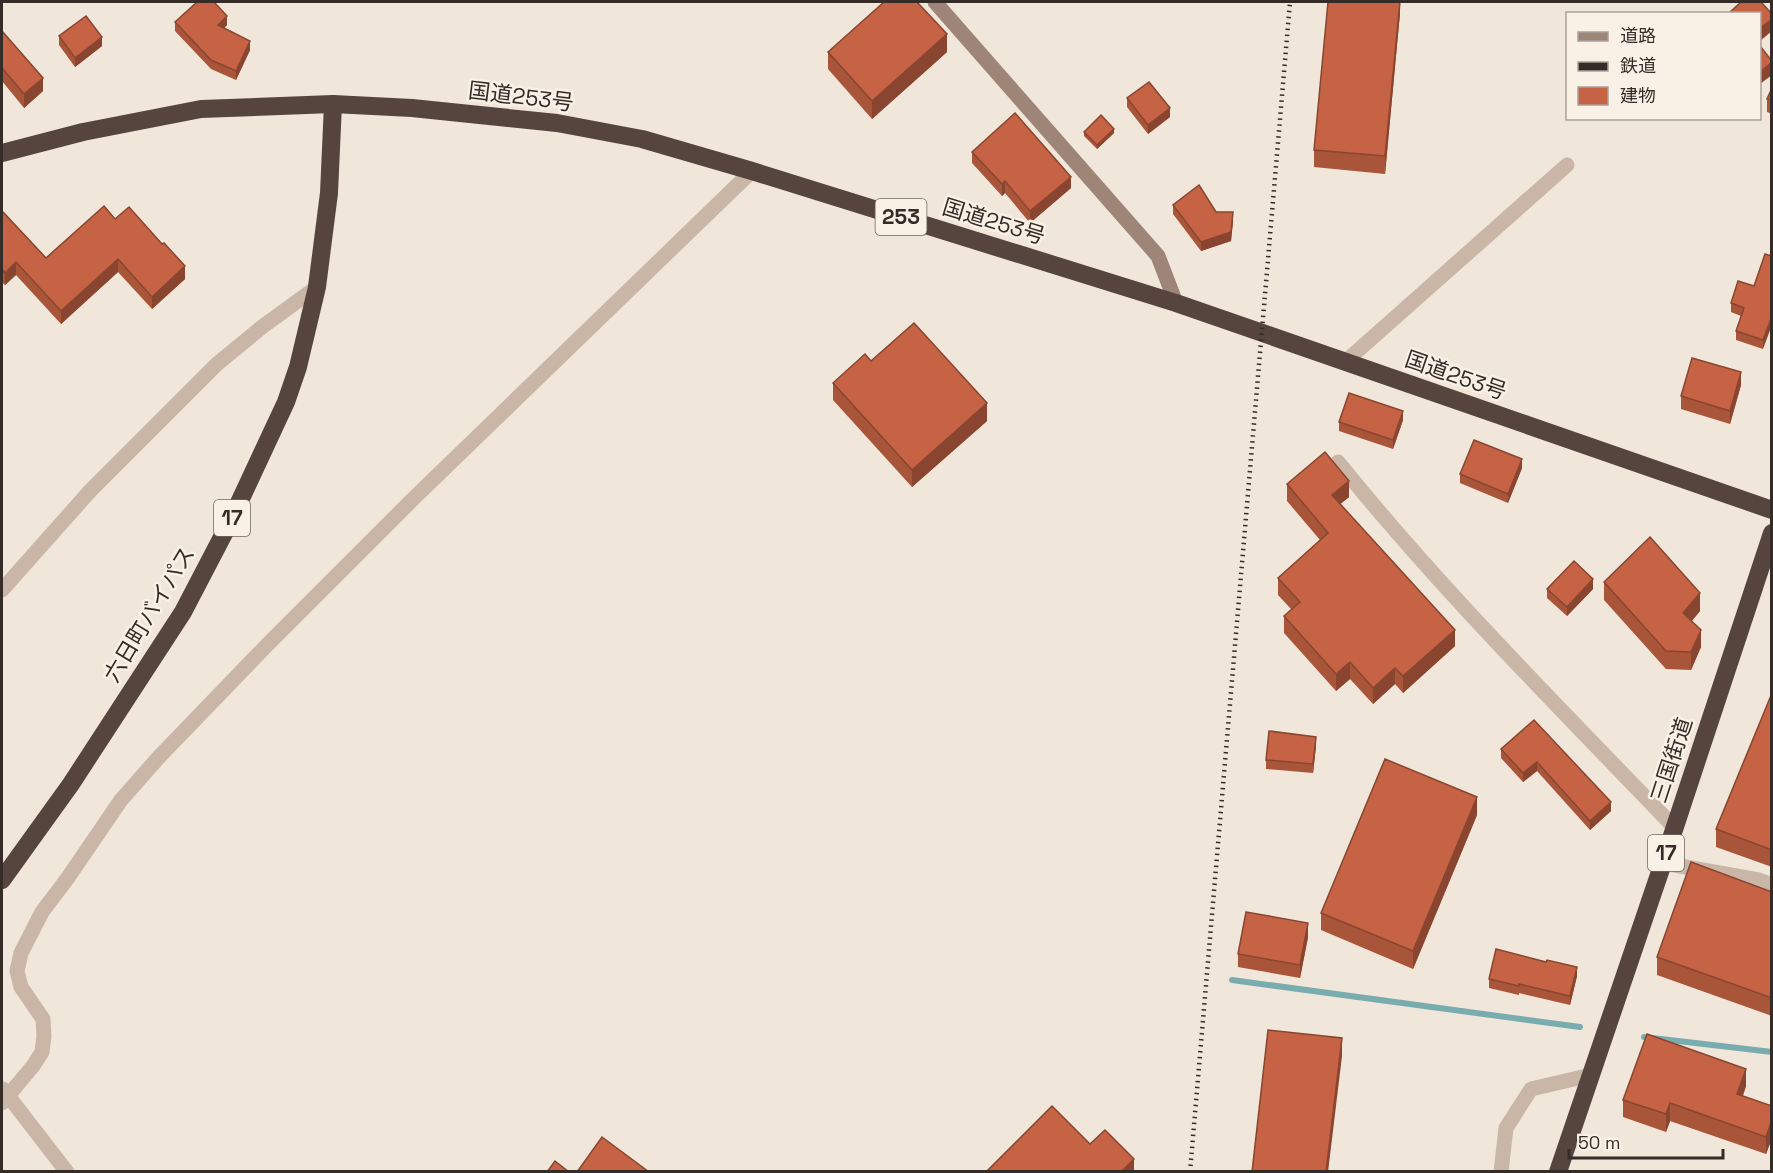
<svg xmlns="http://www.w3.org/2000/svg" width="1773" height="1173" viewBox="0 0 1773 1173" font-family="'Space Grotesk','Noto Sans JP',sans-serif">
<style>
.lines{fill:none;stroke-linecap:round;stroke-linejoin:round}
.stream{stroke:#79acae;stroke-width:6}
.street{stroke:#c9b6a6;stroke-width:15}
.secondary{stroke:#9d8577;stroke-width:15}
.highway{stroke:#56453e;stroke-width:18}
.rail{stroke:#352b27;stroke-width:4.5;stroke-dasharray:1.5 4.5;stroke-linecap:butt}
.wall{fill:#a9553a}
.shaded-wall{fill:#8a4530}
.building{fill:#c56344;stroke:#8a4530;stroke-width:1.5}
.labels{text-anchor:middle;stroke-width:5;stroke-linejoin:round;paint-order:stroke}
.shield{fill:#f9f0e6;stroke:#706660;stroke-width:1.5}
.shield-label{font-size:21px;font-weight:bold;fill:#352b27}
.street-label{font-size:22px;fill:#352b27;stroke:#f9f0e6}
</style>
<rect width="100%" height="100%" fill="#f1e6da"/>
<g class="lines">
<g class="stream">
<polyline points="1232,980 1580,1027"/>
<polyline points="1644,1037 1772,1052"/>
</g>
<g class="street">
<polyline points="1345,362 1567,165"/>
<path d="M1338 462C1442 591 1560 708 1674 827"/>
<polyline points="2,590 90,491 217,364 262,327 317,287"/>
<polyline points="1663,863 1759,880 1772,885"/>
<polyline points="3,1089 67,1172"/>
<polyline points="2,1103 33,1066 42,1052 44,1036 43,1019 21,987 17,971 21,953 42,912 67,879 121,800 158,758 267,645 414,498 752,171"/>
<polyline points="1501,1172 1506,1128 1531,1089 1591,1075"/>
</g>
<polyline class="secondary" points="935,2 1158,256 1176,303"/>
<g class="highway">
<polyline points="2,153 83,132 201,109 333,104 412,108 557,123 642,139 752,171 1176,303 1772,510"/>
<polyline points="2,880 71,784 183,612 231,520 286,402 298,367 317,287 329,193 333,104"/>
<polyline points="1558,1172 1663,863 1772,533"/>
</g>
<polyline class="rail" points="1190,1172 1290,2"/>
</g>
<g class="wall">
<polygon points="1400,2 1400,13 1385,174 1314,167 1314,150"/>
<polygon points="175,22 227,25 224,28 250,50 236,80 211,69 175,31"/>
<polygon points="2,31 43,91 24,108 2,81"/>
<polygon points="59,36 102,46 75,67 59,45"/>
<polygon points="828,52 947,52 872,119 828,69"/>
<polygon points="1772,88 1772,114 1767,112 1767,99"/>
<polygon points="1127,98 1170,117 1148,134 1127,107"/>
<polygon points="1084,132 1114,133 1097,149 1084,136"/>
<polygon points="972,152 1071,188 1030,223 1005,193 1002,196 972,163"/>
<polygon points="1173,205 1216,212 1233,221 1231,241 1201,251 1173,214"/>
<polygon points="2,211 46,258 115,219 185,279 152,309 118,272 61,324 16,275 5,285 2,282"/>
<polygon points="1765,254 1763,349 1736,340 1736,331 1741,316 1731,312 1731,303 1754,286"/>
<polygon points="871,361 987,421 912,487 833,400 833,383"/>
<polygon points="1741,385 1730,424 1681,409 1681,396"/>
<polygon points="1403,420 1393,449 1339,431 1339,422"/>
<polygon points="1522,468 1508,503 1460,483 1460,474"/>
<polygon points="1287,484 1349,497 1340,504 1455,646 1403,693 1395,684 1373,704 1350,679 1336,691 1284,633 1284,616 1291,609 1278,595 1278,578 1320,540 1287,501"/>
<polygon points="1604,582 1700,611 1692,621 1701,647 1691,670 1666,669 1604,600"/>
<polygon points="1547,589 1593,589 1567,616 1547,598"/>
<polygon points="1772,693 1772,867 1716,847 1716,829"/>
<polygon points="1534,720 1611,811 1590,830 1537,771 1523,782 1501,758 1501,749"/>
<polygon points="1316,746 1313,773 1266,769 1266,760"/>
<polygon points="1477,815 1413,969 1321,930 1321,913"/>
<polygon points="1772,892 1772,1016 1657,975 1657,957"/>
<polygon points="1308,937 1300,978 1238,967 1238,954"/>
<polygon points="1577,976 1570,1005 1519,993 1519,995 1489,988 1489,979"/>
<polygon points="1746,1086 1743,1096 1772,1106 1772,1138 1766,1154 1670,1121 1666,1132 1623,1117 1623,1100"/>
</g>
<g class="shaded-wall">
<polygon points="1400,2 1400,13 1385,174 1385,156"/>
<polygon points="227,16 227,25 218,34 218,25"/>
<polygon points="1772,19 1772,31 1760,41 1760,28"/>
<polygon points="947,34 947,52 872,119 872,101"/>
<polygon points="102,37 102,46 75,67 75,58"/>
<polygon points="250,41 250,50 236,80 236,71"/>
<polygon points="1772,62 1772,75 1760,84 1760,72"/>
<polygon points="43,78 43,91 24,108 24,94"/>
<polygon points="1170,108 1170,117 1148,134 1148,125"/>
<polygon points="1114,129 1114,133 1097,149 1097,145"/>
<polygon points="1071,177 1071,188 1030,223 1030,211"/>
<polygon points="1005,181 1005,193 1002,196 1002,184"/>
<polygon points="1233,212 1233,221 1231,241 1201,251 1201,242"/>
<polygon points="118,259 118,272 61,324 61,311"/>
<polygon points="16,262 16,275 5,285 5,273"/>
<polygon points="185,266 185,279 152,309 152,297"/>
<polygon points="1772,316 1772,325 1763,349 1763,340"/>
<polygon points="1741,372 1741,385 1730,424 1730,411"/>
<polygon points="987,403 987,421 912,487 912,470"/>
<polygon points="1403,411 1403,420 1393,449 1393,440"/>
<polygon points="1522,459 1522,468 1508,503 1508,494"/>
<polygon points="1349,481 1349,497 1332,511 1332,495"/>
<polygon points="1593,579 1593,589 1567,616 1567,607"/>
<polygon points="1700,593 1700,611 1683,631 1683,613"/>
<polygon points="1455,630 1455,646 1403,693 1403,676"/>
<polygon points="1701,630 1701,647 1691,670 1691,652"/>
<polygon points="1350,662 1350,679 1336,691 1336,674"/>
<polygon points="1395,668 1395,684 1373,704 1373,688"/>
<polygon points="1316,737 1316,746 1313,773 1313,764"/>
<polygon points="1537,762 1537,771 1523,782 1523,773"/>
<polygon points="1477,797 1477,815 1413,969 1413,951"/>
<polygon points="1611,802 1611,811 1590,830 1590,821"/>
<polygon points="1308,923 1308,937 1300,978 1300,965"/>
<polygon points="1577,967 1577,976 1570,1005 1570,996"/>
<polygon points="1342,1038 1342,1056 1328,1172 1326,1172"/>
<polygon points="1746,1069 1746,1086 1737,1111 1737,1094"/>
<polygon points="1670,1103 1670,1121 1666,1132 1666,1114"/>
<polygon points="1772,1120 1772,1138 1766,1154 1766,1137"/>
<polygon points="1134,1159 1134,1172 1121,1172"/>
</g>
<g class="building">
<polygon points="197,2 214,2 227,16 218,25 250,41 236,71 211,60 175,22"/>
<polygon points="884,2 917,2 947,34 872,101 828,52"/>
<polygon points="1328,2 1400,2 1385,156 1314,150"/>
<polygon points="1741,2 1761,2 1772,14 1772,19 1760,28 1760,14 1728,14"/>
<polygon points="86,16 102,37 75,58 59,36"/>
<polygon points="2,31 43,78 24,94 2,68"/>
<polygon points="1760,46 1772,61 1772,62 1760,72"/>
<polygon points="1149,82 1170,108 1148,125 1127,98"/>
<polygon points="1772,88 1772,100 1767,99"/>
<polygon points="1015,113 1071,177 1030,211 1005,181 1002,184 972,152"/>
<polygon points="1101,115 1114,129 1097,145 1084,132"/>
<polygon points="1199,185 1216,212 1233,212 1231,232 1201,242 1173,205"/>
<polygon points="104,206 115,219 129,207 162,244 164,243 185,266 152,297 118,259 61,311 16,262 5,273 2,269 2,211 46,258"/>
<polygon points="1765,254 1772,256 1772,316 1763,340 1736,331 1744,308 1731,303 1738,281 1754,286"/>
<polygon points="914,323 987,403 912,470 833,383 865,354 871,361"/>
<polygon points="1692,358 1741,372 1730,411 1681,396"/>
<polygon points="1349,393 1403,411 1393,440 1339,422"/>
<polygon points="1474,440 1522,459 1508,494 1460,474"/>
<polygon points="1325,452 1349,481 1332,495 1455,630 1403,676 1395,668 1373,688 1350,662 1336,674 1284,616 1300,602 1278,578 1328,533 1287,484"/>
<polygon points="1650,537 1700,593 1683,613 1701,630 1691,652 1666,651 1604,582"/>
<polygon points="1574,561 1593,579 1567,607 1547,589"/>
<polygon points="1772,693 1772,850 1716,829"/>
<polygon points="1534,720 1611,802 1590,821 1537,762 1523,773 1501,749"/>
<polygon points="1269,731 1316,737 1313,764 1266,760"/>
<polygon points="1385,759 1477,797 1413,951 1321,913"/>
<polygon points="1691,862 1772,892 1772,998 1657,957"/>
<polygon points="1246,912 1308,923 1300,965 1238,954"/>
<polygon points="1496,949 1546,962 1547,960 1577,967 1570,996 1519,984 1519,986 1489,979"/>
<polygon points="1268,1030 1342,1038 1326,1172 1252,1172"/>
<polygon points="1647,1034 1746,1069 1737,1094 1772,1106 1772,1120 1766,1137 1670,1103 1666,1114 1623,1100"/>
<polygon points="1052,1106 1090,1144 1105,1130 1134,1159 1121,1172 986,1172"/>
<polygon points="602,1137 649,1172 577,1172"/>
<polygon points="555,1161 569,1172 547,1172"/>
</g>
<g class="labels">
<g class="shield">
<rect x="875.5" y="199" width="51" height="36" rx="4.5"/>
<rect x="214" y="500" width="36" height="36" rx="4.5"/>
<rect x="1648" y="835" width="36" height="36" rx="4.5"/>
</g>
<g class="shield-label">
<text x="901" y="224">253</text>
<text x="232" y="525">17</text>
<text x="1666" y="860">17</text>
</g>
<g class="street-label">
<text transform="translate(521 96) rotate(7)" y="8">国道253号</text>
<text transform="translate(994 221) rotate(17)" y="8">国道253号</text>
<text transform="translate(1456 375) rotate(19)" y="8">国道253号</text>
<text transform="translate(149 614) rotate(-59)" y="8">六日町バイパス</text>
<text transform="translate(1671 760) rotate(-72)" y="8">三国街道</text>
</g>
</g>
<rect width="1773" height="1173" fill="none" stroke="#352b27" stroke-width="6"/>
<rect x="1566" y="12" width="195" height="108" fill="#f9f0e6" stroke="#aba19a" stroke-width="1.5"/>
<rect x="1578" y="32" width="30" height="9" fill="#9d8577" stroke="#aba19a" stroke-width="1.5"/>
<text x="1620" y="42" font-size="18" fill="#352b27">道路</text>
<rect x="1578" y="62" width="30" height="9" fill="#352b27" stroke="#aba19a" stroke-width="1.5"/>
<text x="1620" y="72" font-size="18" fill="#352b27">鉄道</text>
<rect x="1578" y="87" width="30" height="18" fill="#c56344" stroke="#aba19a" stroke-width="1.5"/>
<text x="1620" y="102" font-size="18" fill="#352b27">建物</text>
<path d="M1569 1149v9h154v-9" fill="none" stroke="#352b27" stroke-width="3"/>
<text x="1578" y="1149" font-size="18" fill="#352b27" stroke="#f9f0e6" stroke-width="4.5" paint-order="stroke">50 m</text>
</svg>
